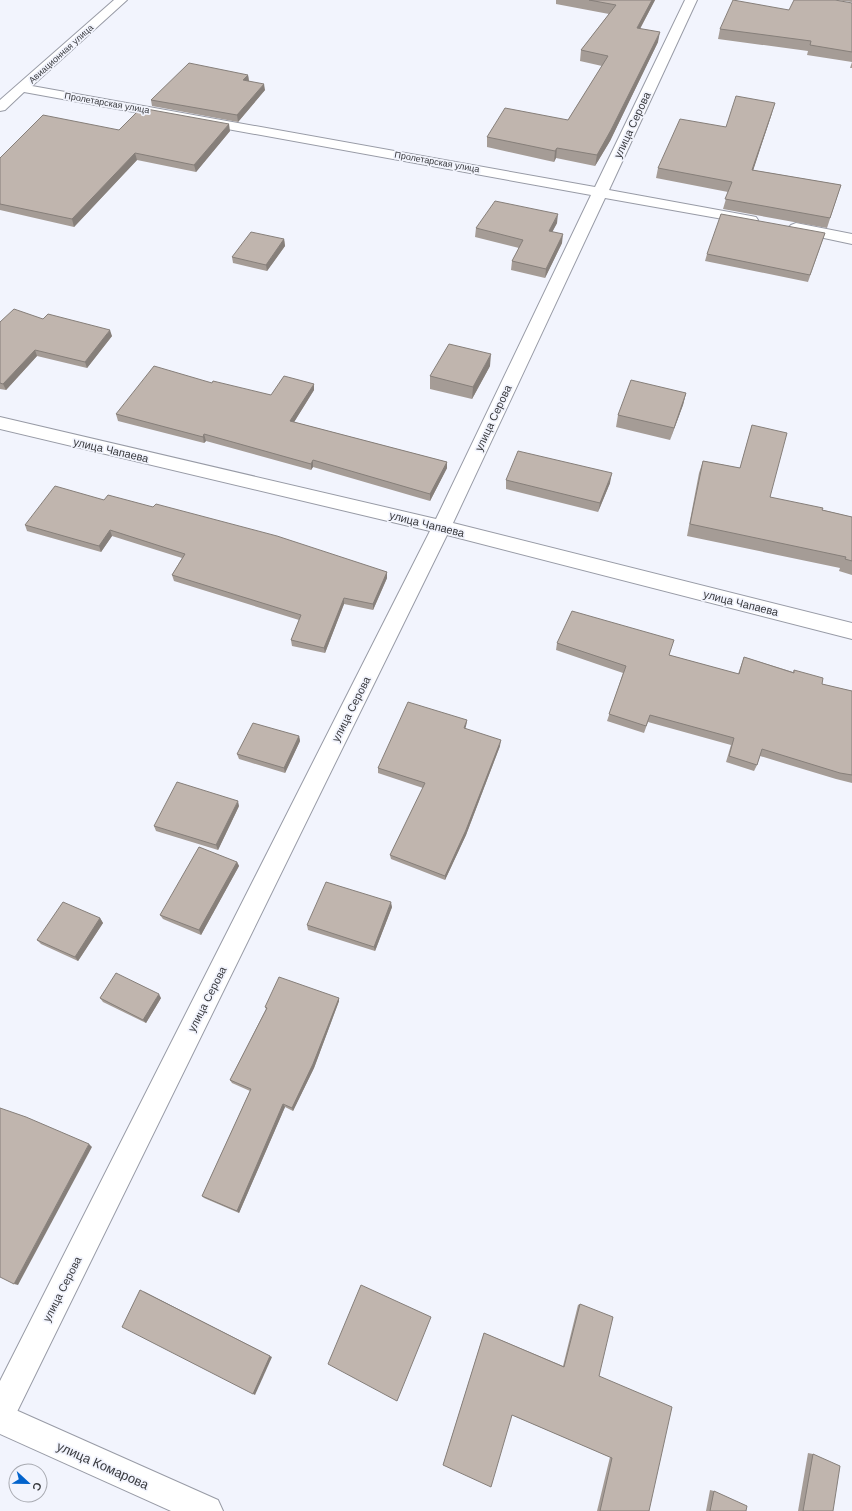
<svg xmlns="http://www.w3.org/2000/svg" width="852" height="1511" viewBox="0 0 852 1511" font-family="Arial,sans-serif">
<style>
.lines{fill:none;stroke-linecap:round;stroke-linejoin:round}
.minor-casing{stroke:#989ba6;stroke-width:2}
.tertiary-casing{stroke:#989ba6;stroke-width:2}
.minor{fill:#fff;fill-rule:evenodd}
.tertiary{fill:#fff;fill-rule:evenodd}
.wall{fill:#a59c96}
.shaded-wall{fill:#867f7a}
.building{fill:#c0b5ae;stroke:#867f7a}
.labels{text-anchor:middle;stroke-width:3.5;stroke-linejoin:round;paint-order:stroke}
.far-street-label{font-size:9px;fill:#393a3e;stroke:#f2f4fd}
.street-label{font-size:11px;fill:#393a3e;stroke:#f2f4fd}
.near-street-label{font-size:13px;fill:#393a3e;stroke:#f2f4fd}
</style>
<rect width="100%" height="100%" fill="#f2f4fd"/>
<g class="lines">
<g class="minor-casing">
<g id="minor">
<polygon points="114,0 127,0 32,86 595,187 685,0 697,0 609,190 751,216 756,217 758,220 756,223 751,224 605,198 453,523 852,623 852,639 447,535 11,1424 0,1428 0,1381 430,531 0,429 0,417 436,519 591,195 24,92 5,110 0,111 0,100"/>
<polygon points="796,223 852,234 852,244 791,231 788,228 791,225"/>
</g>
</g>
<g class="tertiary-casing">
<polygon id="tertiary" points="0,1403 218,1500 223,1511 171,1511 0,1434"/>
</g>
<use href="#minor" class="minor"/>
<use href="#tertiary" class="tertiary"/>
</g>
<g class="wall">
<polygon points="556,0 655,0 640,29 658,42 610,141 595,166 556,158 554,162 487,147 487,137 568,120 602,66 580,61 581,50 609,14 556,4"/>
<polygon points="835,0 852,0 852,2"/>
<polygon points="852,3 852,68 850,68 852,62 807,55 808,51 718,39 720,29 789,10"/>
<polygon points="248,75 249,81 265,90 238,122 152,106 151,100"/>
<polygon points="772,113 753,170 841,185 827,228 723,209 728,192 656,178 658,168 726,127"/>
<polygon points="119,130 230,131 196,172 137,160 74,227 0,210 0,158"/>
<polygon points="557,223 552,232 562,243 545,278 511,270 512,261 519,248 475,237 476,228"/>
<polygon points="825,233 808,282 705,261 707,254"/>
<polygon points="284,239 285,246 267,271 233,263 232,257"/>
<polygon points="43,319 112,336 87,368 37,356 6,390 0,389 0,322"/>
<polygon points="490,366 472,399 430,389 430,376"/>
<polygon points="212,383 271,395 314,390 294,422 447,462 447,468 430,501 313,467 311,470 206,441 204,443 118,421 116,414"/>
<polygon points="686,393 683,405 670,440 616,427 618,415"/>
<polygon points="752,425 770,497 852,517 852,575 839,571 840,568 687,536 699,473 703,461 740,468"/>
<polygon points="506,480 610,483 598,512 506,489"/>
<polygon points="104,500 387,572 387,578 373,610 344,604 325,653 292,646 291,640 299,620 174,581 172,575 182,558 112,536 101,552 27,531 25,525"/>
<polygon points="557,643 669,655 738,674 744,657 793,672 794,670 822,684 852,691 852,783 836,779 760,756 757,765 754,771 726,762 731,745 648,722 644,733 607,721 623,673 556,650"/>
<polygon points="467,720 466,726 465,729 500,746 466,835 445,880 391,859 390,855 423,788 378,773 378,768"/>
<polygon points="299,736 300,741 285,773 239,759 237,754"/>
<polygon points="239,806 218,850 156,831 154,826"/>
<polygon points="237,862 239,866 201,935 163,919 160,915"/>
<polygon points="392,907 375,951 308,930 307,925"/>
<polygon points="100,918 103,923 78,961 41,944 37,940"/>
<polygon points="100,998 161,998 146,1023 103,1002"/>
<polygon points="339,998 339,1001 314,1068 293,1111 285,1107 239,1213 204,1198 202,1196 250,1091 232,1083 230,1080 266,1009 265,1007"/>
<polygon points="580,1304 599,1376 649,1511 597,1511 610,1457 512,1415 443,1465 484,1333 563,1366 578,1305"/>
<polygon points="808,1453 813,1454 833,1511 798,1511"/>
<polygon points="710,1490 714,1491 746,1511 706,1511"/>
</g>
<g class="shaded-wall">
<polygon points="652,0 655,0 635,38 637,28"/>
<polygon points="660,32 658,42 610,141 595,166 597,155"/>
<polygon points="248,75 249,82 243,80"/>
<polygon points="264,84 265,90 238,122 237,115"/>
<polygon points="775,103 772,113 750,180 752,170"/>
<polygon points="229,124 230,131 196,172 194,165"/>
<polygon points="557,148 556,158 554,162 555,151"/>
<polygon points="135,153 137,160 74,227 72,219"/>
<polygon points="558,214 557,223 548,240 549,231"/>
<polygon points="563,234 562,243 545,278 546,269"/>
<polygon points="284,239 285,246 267,271 266,265"/>
<polygon points="110,330 112,336 87,368 85,362"/>
<polygon points="35,350 37,356 6,390 3,384"/>
<polygon points="491,354 490,366 472,399 473,387"/>
<polygon points="314,384 314,390 291,427 290,421"/>
<polygon points="686,393 683,405 670,440 674,428"/>
<polygon points="204,434 206,441 204,443 203,437"/>
<polygon points="313,460 313,467 311,470 311,464"/>
<polygon points="447,462 447,468 430,501 430,494"/>
<polygon points="612,473 610,483 598,512 600,503"/>
<polygon points="110,530 112,536 101,552 99,546"/>
<polygon points="387,572 387,578 373,610 373,604"/>
<polygon points="344,598 344,604 325,653 324,648"/>
<polygon points="467,720 466,726 463,734 464,728"/>
<polygon points="299,736 300,741 285,773 284,768"/>
<polygon points="501,740 500,746 466,835 445,880 445,876"/>
<polygon points="238,801 239,806 218,850 216,845"/>
<polygon points="237,862 239,866 201,935 199,930"/>
<polygon points="391,902 392,907 375,951 374,947"/>
<polygon points="100,918 103,923 78,961 75,957"/>
<polygon points="159,994 161,998 146,1023 143,1020"/>
<polygon points="339,998 339,1001 314,1068 293,1111 292,1108"/>
<polygon points="283,1104 285,1107 239,1213 237,1211"/>
<polygon points="89,1144 92,1147 18,1285 14,1284"/>
<polygon points="143,1291 272,1357 255,1395 253,1394"/>
</g>
<g class="building">
<polygon points="589,0 652,0 637,28 660,32 611,130 597,155 557,148 555,151 487,137 505,108 568,120 608,56 581,50 616,5"/>
<polygon points="733,0 789,10 794,0 835,0 852,3 852,52 810,45 811,41 720,29"/>
<polygon points="189,63 248,75 243,80 264,84 237,115 151,100"/>
<polygon points="736,96 775,103 752,170 841,185 830,218 725,199 732,182 658,168 680,119 726,127"/>
<polygon points="141,108 229,124 194,165 135,153 72,219 0,204 0,158 43,115 119,130"/>
<polygon points="495,201 558,214 549,231 563,234 546,269 512,261 523,240 476,228"/>
<polygon points="721,214 825,233 810,275 707,254"/>
<polygon points="251,232 284,239 266,265 232,257"/>
<polygon points="14,309 43,319 48,314 110,330 85,362 35,350 3,384 0,383 0,322"/>
<polygon points="449,344 491,354 473,387 430,376"/>
<polygon points="154,366 212,383 213,381 271,395 284,376 314,384 290,421 447,462 430,494 313,460 311,464 204,434 203,437 116,414"/>
<polygon points="631,380 686,393 674,428 618,415"/>
<polygon points="752,425 787,433 770,497 823,508 822,510 852,517 852,561 845,559 846,557 690,524 703,461 740,468"/>
<polygon points="518,451 612,473 600,503 506,480"/>
<polygon points="55,486 104,500 108,495 153,507 156,504 277,536 387,572 373,604 344,598 324,648 291,640 301,615 172,575 185,554 110,530 99,546 25,525"/>
<polygon points="572,611 674,640 669,655 739,674 744,657 794,673 794,670 823,678 822,684 852,691 852,775 840,773 762,749 757,765 729,756 734,738 650,715 646,726 609,714 626,666 557,643"/>
<polygon points="408,702 467,720 464,728 501,740 466,830 445,876 390,855 425,783 378,768"/>
<polygon points="253,723 299,736 284,768 237,754"/>
<polygon points="177,782 238,801 216,845 154,826"/>
<polygon points="199,847 237,862 199,930 160,915"/>
<polygon points="326,882 391,902 374,947 307,925"/>
<polygon points="63,902 100,918 75,957 37,940"/>
<polygon points="116,973 159,994 143,1020 100,998"/>
<polygon points="279,977 339,998 313,1064 292,1108 283,1104 237,1211 202,1196 251,1089 230,1080 267,1008 265,1007"/>
<polygon points="0,1108 26,1117 89,1144 14,1284 0,1277"/>
<polygon points="361,1285 431,1317 397,1401 328,1364"/>
<polygon points="140,1290 270,1356 253,1394 122,1327"/>
<polygon points="580,1304 613,1317 599,1376 672,1407 649,1511 600,1511 612,1458 512,1415 491,1487 443,1465 484,1333 564,1367"/>
<polygon points="813,1454 840,1466 833,1511 803,1511"/>
<polygon points="714,1491 747,1506 746,1511 710,1511"/>
</g>
<g class="labels">
<g class="far-street-label">
<text transform="translate(61 54) rotate(-42)" y="3">Авиационная улица</text>
<text transform="translate(107 103) rotate(10)" y="3">Пролетарская улица</text>
<text transform="translate(437 162) rotate(10)" y="3">Пролетарская улица</text>
</g>
<g class="street-label">
<text transform="translate(632 125) rotate(-65)" y="4">улица Серова</text>
<text transform="translate(493 418) rotate(-65)" y="4">улица Серова</text>
<text transform="translate(111 450) rotate(13)" y="4">улица Чапаева</text>
<text transform="translate(427 524) rotate(14)" y="4">улица Чапаева</text>
<text transform="translate(741 603) rotate(14)" y="4">улица Чапаева</text>
<text transform="translate(351 709) rotate(-63)" y="4">улица Серова</text>
<text transform="translate(207 999) rotate(-63)" y="4">улица Серова</text>
<text transform="translate(62 1289) rotate(-63)" y="4">улица Серова</text>
</g>
<g class="near-street-label">
<text transform="translate(103 1465) rotate(24)" y="5">улица Комарова</text>
</g>
</g>
<g transform="translate(28 1483) rotate(112)"><circle r="19" fill="#f2f4fd" stroke="#a8aab1"/>
<path d="M0-3L7 15L0 10L-7 15Z" fill="#0263cc"/>
<text y="-6" font-size="11" font-weight="bold" text-anchor="middle" fill="#393a3e">С</text>
</g>
</svg>
